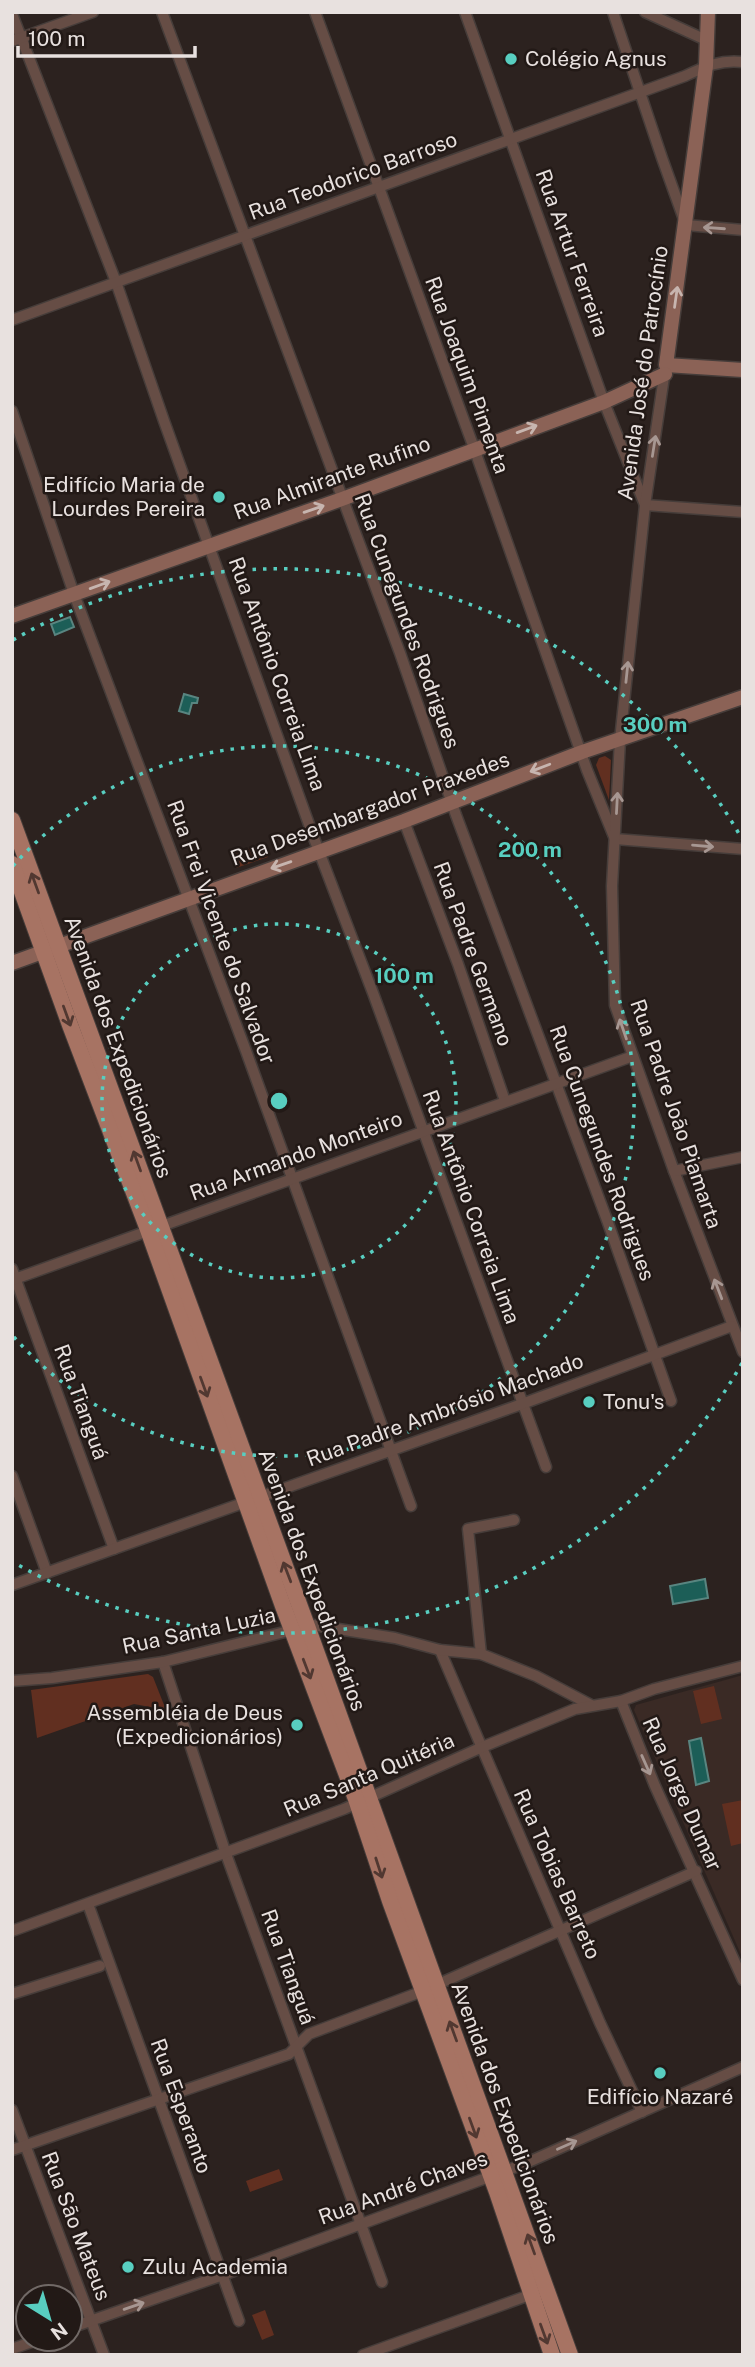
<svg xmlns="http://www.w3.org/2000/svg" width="755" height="2367" viewBox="0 0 755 2367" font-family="'Public Sans',sans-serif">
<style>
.built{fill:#3a2a25}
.green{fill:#612f20}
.water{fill:#1c5e57;stroke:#598580;stroke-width:2}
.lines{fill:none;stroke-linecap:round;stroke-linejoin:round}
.street-casing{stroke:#463d3a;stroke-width:13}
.secondary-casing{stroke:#463d3a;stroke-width:17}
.primary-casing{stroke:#463d3a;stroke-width:18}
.street{stroke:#664d45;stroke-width:10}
.secondary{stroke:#8b6256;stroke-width:14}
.primary{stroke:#a77363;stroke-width:16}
.oneway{stroke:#a79792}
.oneway2{stroke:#c7b5af}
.oneway3{stroke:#513831}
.ring{fill:none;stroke:#58cec0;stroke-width:3.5;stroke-dasharray:3.5 7}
.poi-dot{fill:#58cec0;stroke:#221916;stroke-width:2.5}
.labels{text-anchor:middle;stroke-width:5;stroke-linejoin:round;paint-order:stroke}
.poi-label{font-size:21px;fill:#e8e1df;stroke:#221916;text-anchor:start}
.street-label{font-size:21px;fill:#e8e1df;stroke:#221916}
.centre{fill:#58cec0;stroke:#221916;stroke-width:3.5}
.ring-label{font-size:21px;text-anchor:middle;font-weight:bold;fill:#58cec0;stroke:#221916;stroke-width:5;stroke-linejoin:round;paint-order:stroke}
</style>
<rect width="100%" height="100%" fill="#2c221f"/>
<polygon class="built" points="743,1675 743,1959 634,1710 636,1705"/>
<g class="green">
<polygon points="605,756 611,760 609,800 596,765 599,758"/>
<polygon points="263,843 268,857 236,868 232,855"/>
<polygon points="148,1674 153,1677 166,1710 134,1704 37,1738 31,1690"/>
<polygon points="714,1686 722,1719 701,1724 693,1691"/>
<polygon points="743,1800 743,1843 731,1846 722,1804"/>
<polygon points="279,2169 283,2180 250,2192 246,2181"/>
<polygon points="265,2310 274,2335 262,2340 252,2315"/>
</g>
<g class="water">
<polygon points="70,617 74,627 55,635 51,624"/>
<polygon points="184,694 198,698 197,703 192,703 189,714 179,711"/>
<polygon points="705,1579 708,1598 673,1604 670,1586"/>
<polygon points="701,1738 709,1781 696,1785 689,1741"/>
</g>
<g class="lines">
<g class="street-casing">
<g id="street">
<polyline points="162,12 400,653 456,815 607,1220 671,1401"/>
<polyline points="315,12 474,448 587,770 615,839 743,849"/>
<polyline points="465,12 604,402 645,505 743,512"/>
<polyline points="613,12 662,158 686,225 743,230"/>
<polyline points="645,12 706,40"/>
<polyline points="12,14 116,282 164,421 315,841 373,993 546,1467"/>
<polyline points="12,41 93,12"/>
<path d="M12 320 685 76C704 67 721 59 743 62"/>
<polyline points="665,370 645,505 620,740 612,886 615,1005 674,1171 743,1352"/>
<polyline points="12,411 74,594 246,1051 411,1506"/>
<polyline points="404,821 458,964 505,1101"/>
<polyline points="674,1171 743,1157"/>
<polyline points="12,1269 114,1549"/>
<polyline points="12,1280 633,1056"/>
<polyline points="12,1476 47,1573"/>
<polyline points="12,1585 522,1404 732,1326"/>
<polyline points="440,1650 600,2023 642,2112"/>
<polyline points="481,1654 468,1529 514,1520"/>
<polyline points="163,1662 226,1854 382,2282"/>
<polyline points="12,1681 52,1678 163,1662 313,1625 395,1638 440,1650 481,1654 536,1676 591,1705"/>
<polyline points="621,1701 655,1786 743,1980"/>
<polyline points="88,1904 239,2321"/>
<polyline points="12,1931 344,1809 480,1748 575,1709 621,1701 654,1689 743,1666"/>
<polyline points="436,1985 696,1871"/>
<polyline points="12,1994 100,1966"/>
<polyline points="12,2110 104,2355"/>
<polyline points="12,2150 289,2054 309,2034 423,1991"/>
<polyline points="70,2328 223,2275 524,2164 743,2067"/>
<polyline points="12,2349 40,2339"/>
<polyline points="363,2355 538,2292"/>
</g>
</g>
<g class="secondary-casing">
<g id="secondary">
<polyline points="708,12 706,66 666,365 743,370"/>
<polyline points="12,616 342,499 604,402 665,374"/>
<polyline points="12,963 404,821 582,752 743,697"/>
</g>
</g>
<g class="primary-casing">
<g id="primary">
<polyline points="12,820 307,1626 570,2355"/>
<polyline points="12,864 70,1025 147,1227 283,1606 356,1799 390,1901 497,2192 552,2355"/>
</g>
</g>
<use href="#street" class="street"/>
<use href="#secondary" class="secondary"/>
<use href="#primary" class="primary"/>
</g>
<defs><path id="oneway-shaft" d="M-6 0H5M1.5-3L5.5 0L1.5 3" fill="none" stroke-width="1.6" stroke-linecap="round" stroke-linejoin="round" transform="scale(1.75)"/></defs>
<g class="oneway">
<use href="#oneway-shaft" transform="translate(714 228) rotate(-176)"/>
<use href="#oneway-shaft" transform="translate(654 446) rotate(-81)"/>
<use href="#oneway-shaft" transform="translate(627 672) rotate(-84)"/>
<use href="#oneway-shaft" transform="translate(617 803) rotate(-87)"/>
<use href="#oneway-shaft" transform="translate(703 846) rotate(5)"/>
<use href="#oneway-shaft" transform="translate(623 1029) rotate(-109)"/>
<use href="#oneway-shaft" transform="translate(718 1289) rotate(-111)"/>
<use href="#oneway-shaft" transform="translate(646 1765) rotate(66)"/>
<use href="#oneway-shaft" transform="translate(567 2145) rotate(-24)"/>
<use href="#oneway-shaft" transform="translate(134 2306) rotate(-19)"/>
</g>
<g class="oneway2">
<use href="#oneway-shaft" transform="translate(676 297) rotate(-82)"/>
<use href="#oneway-shaft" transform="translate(527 429) rotate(-20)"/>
<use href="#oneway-shaft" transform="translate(314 509) rotate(-19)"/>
<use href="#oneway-shaft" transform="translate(100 585) rotate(-20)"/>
<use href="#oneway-shaft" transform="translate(540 768) rotate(159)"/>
<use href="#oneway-shaft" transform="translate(281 865) rotate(161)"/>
</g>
<g class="oneway3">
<use href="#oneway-shaft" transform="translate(35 883) rotate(-110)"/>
<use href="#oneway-shaft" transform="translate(67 1016) rotate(70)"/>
<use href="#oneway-shaft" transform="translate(137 1161) rotate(-110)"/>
<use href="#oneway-shaft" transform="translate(204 1387) rotate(70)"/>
<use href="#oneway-shaft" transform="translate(287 1572) rotate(-111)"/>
<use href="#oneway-shaft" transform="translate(307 1669) rotate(69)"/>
<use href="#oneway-shaft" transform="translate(379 1868) rotate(72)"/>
<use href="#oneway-shaft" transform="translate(453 2031) rotate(-110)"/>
<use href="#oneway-shaft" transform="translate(473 2128) rotate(70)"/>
<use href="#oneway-shaft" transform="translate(531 2244) rotate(-110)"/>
<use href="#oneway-shaft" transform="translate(544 2334) rotate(70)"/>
</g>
<g class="ring">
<circle cx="279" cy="1101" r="177"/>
<path d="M13 866A355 355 0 1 1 13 1336"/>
<path d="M742 1363A532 532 0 0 1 13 1562M13 640A532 532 0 0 1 742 839"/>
</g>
<g class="poi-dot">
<circle cx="511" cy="59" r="7"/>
<circle cx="219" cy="497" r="7"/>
<circle cx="589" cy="1402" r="7"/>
<circle cx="297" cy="1725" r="7"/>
<circle cx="660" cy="2073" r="7"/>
<circle cx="128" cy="2267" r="7"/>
</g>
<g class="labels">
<g class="poi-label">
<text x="525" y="66">Colégio Agnus</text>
<text x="205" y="492" text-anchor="end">Edifício Maria de<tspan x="205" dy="24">Lourdes Pereira</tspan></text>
<text x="603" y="1409">Tonu's</text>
<text x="283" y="1720" text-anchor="end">Assembléia de Deus<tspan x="283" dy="24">(Expedicionários)</tspan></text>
<text x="660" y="2104" text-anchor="middle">Edifício Nazaré</text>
<text x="142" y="2274">Zulu Academia</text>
</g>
<g class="street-label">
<text transform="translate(353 176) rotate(-20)" y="7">Rua Teodorico Barroso</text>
<text transform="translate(572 253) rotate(70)" y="7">Rua Artur Ferreira</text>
<text transform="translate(643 373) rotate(-82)" y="7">Avenida José do Patrocínio</text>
<text transform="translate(467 375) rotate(70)" y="7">Rua Joaquim Pimenta</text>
<text transform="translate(332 478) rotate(-20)" y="7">Rua Almirante Rufino</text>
<text transform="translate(407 621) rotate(70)" y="7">Rua Cunegundes Rodrigues</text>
<text transform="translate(277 674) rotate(70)" y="7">Rua Antônio Correia Lima</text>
<text transform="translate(370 809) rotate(-20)" y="7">Rua Desembargador Praxedes</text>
<text transform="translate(221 932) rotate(70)" y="7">Rua Frei Vicente do Salvador</text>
<text transform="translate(473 954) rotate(70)" y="7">Rua Padre Germano</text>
<text transform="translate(118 1047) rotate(70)" y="7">Avenida dos Expedicionários</text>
<text transform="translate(676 1114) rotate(71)" y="7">Rua Padre João Piamarta</text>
<text transform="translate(602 1153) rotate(70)" y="7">Rua Cunegundes Rodrigues</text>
<text transform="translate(296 1156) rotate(-20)" y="7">Rua Armando Monteiro</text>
<text transform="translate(471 1207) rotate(70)" y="7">Rua Antônio Correia Lima</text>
<text transform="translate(81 1402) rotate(70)" y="7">Rua Tianguá</text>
<text transform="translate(445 1410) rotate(-20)" y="7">Rua Padre Ambrósio Machado</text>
<text transform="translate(312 1580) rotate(70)" y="7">Avenida dos Expedicionários</text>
<text transform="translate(199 1631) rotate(-12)" y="7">Rua Santa Luzia</text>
<text transform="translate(369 1775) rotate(-23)" y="7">Rua Santa Quitéria</text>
<text transform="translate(682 1794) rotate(66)" y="7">Rua Jorge Dumar</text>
<text transform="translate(557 1874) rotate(66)" y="7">Rua Tobias Barreto</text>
<text transform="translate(288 1967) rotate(70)" y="7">Rua Tianguá</text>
<text transform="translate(181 2106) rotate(70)" y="7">Rua Esperanto</text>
<text transform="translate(505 2113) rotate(70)" y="7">Avenida dos Expedicionários</text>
<text transform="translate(403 2188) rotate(-20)" y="7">Rua André Chaves</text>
<text transform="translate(76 2226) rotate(69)" y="7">Rua São Mateus</text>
</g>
</g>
<circle cx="279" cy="1101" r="10" class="centre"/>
<g class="ring-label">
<text x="655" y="732">300 m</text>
<text x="530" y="857">200 m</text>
<text x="404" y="983">100 m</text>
</g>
<rect width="755" height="2367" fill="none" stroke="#e8e1df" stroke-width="28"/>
<g transform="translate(49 2318) rotate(143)"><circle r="33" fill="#221916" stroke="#716966" stroke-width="2"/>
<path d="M0-5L12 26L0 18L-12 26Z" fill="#58cec0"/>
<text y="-10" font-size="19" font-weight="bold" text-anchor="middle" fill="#e8e1df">N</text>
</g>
<path d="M18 46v10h177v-10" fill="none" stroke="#e8e1df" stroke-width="3.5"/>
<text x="28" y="46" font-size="21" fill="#e8e1df" stroke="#221916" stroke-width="5" paint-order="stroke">100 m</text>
</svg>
